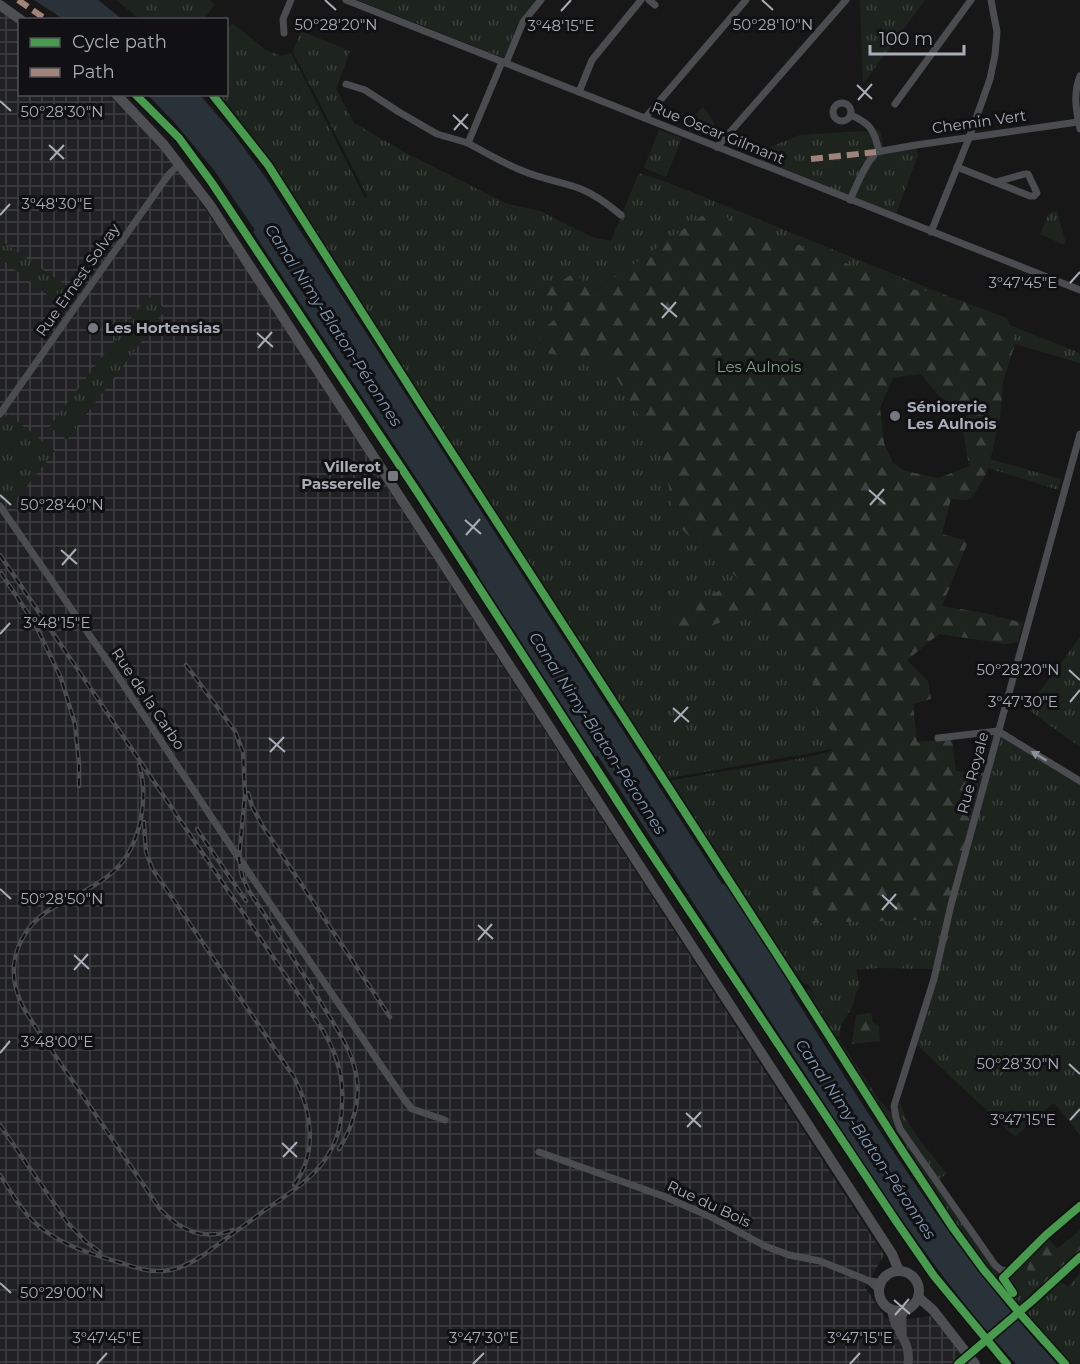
<svg xmlns="http://www.w3.org/2000/svg" width="1080" height="1364" viewBox="0 0 1080 1364" font-family="Montserrat,sans-serif">
<style>
.industrial{fill:url(#industrial-grid)}
.grass{fill:url(#grass-tufts)}
.forest{fill:url(#forest-firs);fill-rule:evenodd}
.water{fill:#2a3239}
.lines{fill:none;stroke-linecap:round;stroke-linejoin:round}
.street{stroke:#4b4c50;stroke-width:7}
.secondary{stroke:#4a4a4e;stroke-width:9}
.primary{stroke:#4d4f52;stroke-width:10}
.rail-casing{stroke:#4b4c4f;stroke-width:4.5}
.rail{stroke:#111113;stroke-width:2;stroke-dasharray:7;stroke-linecap:butt}
.secondary-bridge{stroke:#4a4a4e;stroke-width:9}
.quiet{stroke:#a18479;stroke-width:6;stroke-dasharray:12 6;stroke-linecap:butt}
.cycleway-casing{stroke:#111113;stroke-width:11}
.cycleway{stroke:#469c4c;stroke-width:8}
.oneway{fill:#8c9099}
.ticks{fill:none;stroke:#a8adb8;stroke-width:2}
.poi-dot{fill:#757880;stroke:#111113;stroke-width:2}
.labels{text-anchor:middle;stroke-width:6;stroke-linejoin:round;paint-order:stroke}
.street-label{font-size:15px;fill:#a8adb8;stroke:#111113}
.poi-label{font-size:15px;font-weight:bold;fill:#a8adb8;stroke:#111113;text-anchor:start}
.park-label{font-size:15px;fill:#7fa381;stroke:#111113}
.water-label{font-size:16px;font-style:italic;fill:#7f9bb3;stroke:#111113}
.ticks-label{font-size:15px;text-anchor:middle;fill:#a8adb8;stroke:#111113;stroke-width:6;stroke-linejoin:round;paint-order:stroke}
</style>
<defs>
<pattern id="industrial-grid" width="8" height="8" patternUnits="userSpaceOnUse" patternTransform="scale(1.5)"><rect width="8" height="8" fill="#212123"/><path d="M0 4h8M4 0v8" fill="none" stroke="#3e3f41"/></pattern>
<pattern id="grass-tufts" width="24" height="20" patternUnits="userSpaceOnUse" patternTransform="scale(1.5)"><rect width="24" height="20" fill="#1d241e"/><path d="M3 7l-1-3M5 7V3M7 7l1-3M15 17l-1-3M17 17v-4M19 17l1-3" fill="none" stroke="#3b413d"/></pattern>
<pattern id="forest-firs" width="22" height="20" patternUnits="userSpaceOnUse" patternTransform="scale(1.5)"><rect width="22" height="20" fill="#1d241e"/><path d="M5 1l3.5 6h-7zM16 11l3.5 6h-7z" fill="#3b413d"/></pattern>
</defs>
<rect width="100%" height="100%" fill="#171717"/>
<polygon class="industrial" points="0,11 19,24 20,94 108,95 132,117 166,155 190,187 242,263 884,1255 865,1287 886,1319 910,1319 931,1316 969,1364 0,1364"/>
<g class="grass">
<polygon points="116,0 209,0 215,4 204,19 140,19"/>
<polygon points="358,0 537,0 518,23 504,58"/>
<polygon points="860,0 925,0 863,84"/>
<path d="M232 23 266 50 281 56 291 53 365 198 368 197 293 52 301 31 350 51 336 89 354 123 408 154 505 203 540 211 592 237 611 241 639 173 669 183 938 292 617 276 589 293 558 316 545 353 602 362 610 367 661 452 677 524 691 538 706 545 742 583 661 615 676 638 759 609 814 679 809 697 838 742 833 749 665 779C582 650 497 521 415 391 352 290 292 186 216 95L226 94 227 30Z"/>
<polygon points="659,130 682,138 666,177 644,168"/>
<polygon points="880,130 885,153 916,148 918,155 896,214 760,160 765,149 800,135"/>
<polygon points="1057,211 1066,244 1064,245 1040,234 1049,213"/>
<polygon points="0,240 76,292 64,308 0,258"/>
<polygon points="148,296 166,309 67,440 49,427"/>
<polygon points="1009,325 1080,353 1080,363 1015,344"/>
<polygon points="8,414 55,451 12,505 0,492 0,424"/>
<polygon points="990,459 1061,479 1058,490 988,468"/>
<polygon points="1080,637 1080,747 1027,709"/>
<polygon points="999,735 1080,783 1080,1135 1054,1103 1034,1119 1015,1137 915,1043"/>
<path d="M809 757 814 923 946 919 934 969 877 968 856 970 860 987C854 993 856 998 853 1005 848 1017 839 1022 840 1036L838 1037 879 1100 896 1118 995 1265 1009 1271 1046 1235 1040 1284 1045 1283 1015 1308C994 1282 973 1256 954 1229 899 1152 851 1071 801 991L809 989 817 1000 809 985 796 981 667 781Z"/>
<path d="M897 1104H901C906 1128 932 1154 947 1174L939 1179C923 1157 899 1132 897 1104Z"/>
<polygon points="1080,1274 1080,1364 1065,1364 1023,1317 1061,1282 1068,1287"/>
</g>
<g class="forest">
<path d="M703 107 709 114 717 130C701 137 700 134 685 128V125Z"/>
<path d="M709 211 916 290 938 292 1007 318 1015 344 1003 382 1000 416 991 457 986 474 972 498 965 500 951 499 942 534 965 540 967 544 942 606 984 613 1023 623 1018 642 1007 644 939 634 907 660 928 681 931 699 913 704 917 742 952 739 956 771 985 773 946 919 814 923 809 757 831 751 838 742 809 697 814 679 759 609 676 638 661 615 741 582 706 545 691 538 677 524 661 452 610 367 602 362 545 353 538 335 558 316 543 292 576 272 590 293 617 276ZM921 374 938 395 957 409 964 405 970 411 962 424 969 466 939 478 905 471 893 463 884 443 880 408 893 378Z"/>
<polygon points="871,1013 873,1022 879,1026 880,1041 852,1044 856,1015"/>
<polygon points="1080,1230 1080,1250 1045,1283 1040,1284 1027,1272 1028,1262 1047,1237 1057,1249"/>
</g>
<g class="water">
<polygon points="34,0 98,0 122,19 63,19"/>
<path d="M148 95H200L233 133 266 178 722 884 728 885 792 986 790 990C872 1120 952 1251 1057 1364H1016C935 1276 871 1175 806 1075 736 969 667 862 598 756H595L477 574 478 571 253 232 255 230 214 170 175 123Z"/>
</g>
<g class="lines">
<g class="street">
<polyline points="346,0 1080,290"/>
<polyline points="649,0 655,5"/>
<polyline points="284,33 283,19 291,0"/>
<path d="M502 62 468 143C486 153 503 163 523 171 542 179 562 182 581 189 596 195 609 205 621 215"/>
<polyline points="506,63 523,22 541,0"/>
<path d="M1080 76C1073 93 1076 111 1080 129"/>
<polyline points="346,84 365,90 399,112 437,134 468,143"/>
<polyline points="579,92 592,60 641,0"/>
<circle cx="842" cy="112" r="9"/>
<polyline points="895,104 971,0"/>
<path d="M851 115C871 124 874 130 879 151"/>
<polyline points="645,118 746,0"/>
<polyline points="717,147 846,0"/>
<polyline points="957,167 1030,196 1034,196 1037,193 1028,174 1025,174 996,182"/>
<path d="M850 200C858 182 864 167 876 152L916 145 1078 122"/>
<polyline points="931,232 969,138 990,79 995,55 997,32 991,0"/>
<polyline points="0,414 164,181 171,172 180,164"/>
<polyline points="0,506 113,669 232,848 404,1099 412,1109 445,1120"/>
<polyline points="938,738 998,731 1080,781"/>
<polyline points="539,1152 663,1196 709,1216 765,1246 789,1255 820,1261 867,1280 881,1283"/>
<polyline points="1009,1271 1001,1270 995,1265 900,1129 896,1118 894,1106 934,979 951,905 1080,434"/>
<polyline points="1003,1278 1046,1235 1080,1206"/>
<polyline points="869,1281 879,1290"/>
</g>
<g class="secondary">
<polyline points="1032,1301 1080,1257"/>
<path d="M891 1309C893 1316 894 1322 897 1328 905 1341 910 1348 908 1364"/>
<polyline points="902,1333 901,1320 904,1310"/>
</g>
<g class="primary">
<polyline points="0,5 21,20"/>
<polyline points="116,94 164,145 210,205 892,1254 899,1271"/>
<circle cx="899" cy="1291" r="20"/>
<polyline points="918,1297 933,1310 975,1364"/>
</g>
<g class="rail-casing">
<g id="rail">
<path d="M0 555 322 1029C337 1053 344 1076 342 1103 342 1118 339 1135 332 1148 318 1176 290 1193 265 1210 245 1225 225 1239 205 1254 192 1262 179 1270 163 1271 147 1272 133 1267 118 1262 88 1253 55 1243 32 1220 19 1207 10 1190 0 1175"/>
<polyline points="1,573 35,624 61,678 75,724 79,764 79,786"/>
<path d="M186 665 235 731 243 752 245 794 239 859 242 876 249 891C275 931 302 970 326 1011 338 1031 352 1051 356 1074 361 1100 353 1126 339 1149"/>
<path d="M139 765C145 783 144 801 141 819 137 837 130 855 117 868 99 886 73 896 51 909 21 927 6 961 18 995 21 1005 27 1014 33 1023L160 1209C181 1231 203 1241 233 1230"/>
<polyline points="248,793 252,806 262,825 390,1017"/>
<path d="M144 822 146 852 152 868 294 1077C312 1111 318 1153 294 1185"/>
<polyline points="197,829 246,901"/>
<polyline points="0,1125 67,1222 85,1241 100,1252"/>
</g>
</g>
<use href="#rail" class="rail"/>
<polyline class="secondary-bridge" points="958,1364 1032,1301"/>
<g class="quiet">
<polyline points="18,0 47,20"/>
<polyline points="811,159 876,152"/>
</g>
<g class="cycleway-casing">
<g id="cycleway">
<polyline points="135,94 179,138 212,183 418,493 643,841 896,1221 934,1276 1007,1364"/>
<polyline points="212,94 268,165 421,405 796,984 901,1149 953,1228 983,1269 1023,1317 1065,1364"/>
<polyline points="1013,1293 1003,1278 1046,1235 1080,1206"/>
<polyline points="958,1364 1032,1301 1080,1257"/>
</g>
</g>
<use href="#cycleway" class="cycleway"/>
</g>
<defs><path id="oneway-solid" d="M-6-.8H1V-3.2L6.5 0L1 3.2V.8H-6Z" transform="scale(1.5)"/></defs>
<use class="oneway" href="#oneway-solid" transform="translate(1039 756) rotate(-149)"/>
<path class="ticks" d="M325 0 336 10M762 0 773 10M561 11 571 0M857 85 872 99M858 100 872 84M0 101 11 111M453 115 468 129M454 130 468 114M49 145 64 159M50 160 64 145M0 215 10 204M1070 283 1080 272M661 303 677 317M662 318 676 302M257 333 273 347M258 348 272 332M869 490 885 504M0 495 11 505M870 505 884 489M465 520 481 534M466 535 480 519M61 550 77 564M62 565 76 549M0 634 10 623M1069 670 1080 680M1070 702 1080 690M673 708 689 722M674 722 688 707M269 738 285 752M270 752 284 737M0 889 11 899M882 895 897 909M882 910 896 894M478 925 493 939M478 940 492 924M74 955 89 969M74 970 88 954M0 1053 10 1041M1069 1064 1080 1074M686 1113 701 1127M1070 1120 1080 1109M687 1127 701 1112M282 1143 297 1157M283 1157 297 1142M0 1283 11 1293M894 1300 910 1314M895 1315 909 1299M97 1364 107 1353M473 1364 484 1353M850 1364 860 1353"/>
<g class="poi-dot">
<circle cx="93" cy="328" r="6"/>
<circle cx="895" cy="416" r="6"/>
<rect x="387" y="470" width="12" height="12" rx="3"/>
</g>
<g class="labels">
<g class="street-label">
<text transform="translate(979 122) rotate(-8)" y="5">Chemin Vert</text>
<text transform="translate(718 133) rotate(22)" y="5">Rue Oscar Gilmant</text>
<text transform="translate(78 280) rotate(-55)" y="5">Rue Ernest Solvay</text>
<text transform="translate(148 699) rotate(56)" y="5">Rue de la Carbo</text>
<text transform="translate(973 773) rotate(-75)" y="5">Rue Royale</text>
<text transform="translate(709 1204) rotate(25)" y="5">Rue du Bois</text>
</g>
<g class="poi-label">
<text x="105" y="333">Les Hortensias</text>
<text x="907" y="412">Séniorerie<tspan x="907" dy="17">Les Aulnois</tspan></text>
<text x="381" y="472" text-anchor="end">Villerot<tspan x="381" dy="17">Passerelle</tspan></text>
</g>
<g class="park-label">
<text x="759" y="372">Les Aulnois</text>
</g>
<g class="water-label">
<text transform="translate(334 325) rotate(57)" y="6">Canal Nimy-Blaton-Péronnes</text>
<text transform="translate(598 733) rotate(57)" y="6">Canal Nimy-Blaton-Péronnes</text>
<text transform="translate(866 1139) rotate(56)" y="6">Canal Nimy-Blaton-Péronnes</text>
</g>
</g>
<g class="ticks-label">
<text x="336" y="30">50°28'20"N</text>
<text x="773" y="30">50°28'10"N</text>
<text x="561" y="31">3°48'15"E</text>
<text x="62" y="117">50°28'30"N</text>
<text x="57" y="209">3°48'30"E</text>
<text x="1023" y="288">3°47'45"E</text>
<text x="62" y="510">50°28'40"N</text>
<text x="57" y="628">3°48'15"E</text>
<text x="1018" y="675">50°28'20"N</text>
<text x="1023" y="707">3°47'30"E</text>
<text x="62" y="904">50°28'50"N</text>
<text x="57" y="1047">3°48'00"E</text>
<text x="1018" y="1069">50°28'30"N</text>
<text x="1023" y="1125">3°47'15"E</text>
<text x="62" y="1298">50°29'00"N</text>
<text x="107" y="1343">3°47'45"E</text>
<text x="484" y="1343">3°47'30"E</text>
<text x="860" y="1343">3°47'15"E</text>
</g>
<rect x="18" y="18" width="210" height="78" fill="#111113" stroke="#4d4f55" stroke-width="1.5"/>
<rect x="30" y="38" width="30" height="9" fill="#469c4c" stroke="#4d4f55" stroke-width="1.5"/>
<text x="72" y="48" font-size="18" fill="#a8adb8">Cycle path</text>
<rect x="30" y="68" width="30" height="9" fill="#a18479" stroke="#4d4f55" stroke-width="1.5"/>
<text x="72" y="78" font-size="18" fill="#a8adb8">Path</text>
<path d="M870 45v9h94v-9" fill="none" stroke="#a8adb8" stroke-width="3"/>
<text x="879" y="45" font-size="18" fill="#a8adb8" stroke="#111113" stroke-width="4.5" paint-order="stroke">100 m</text>
</svg>
